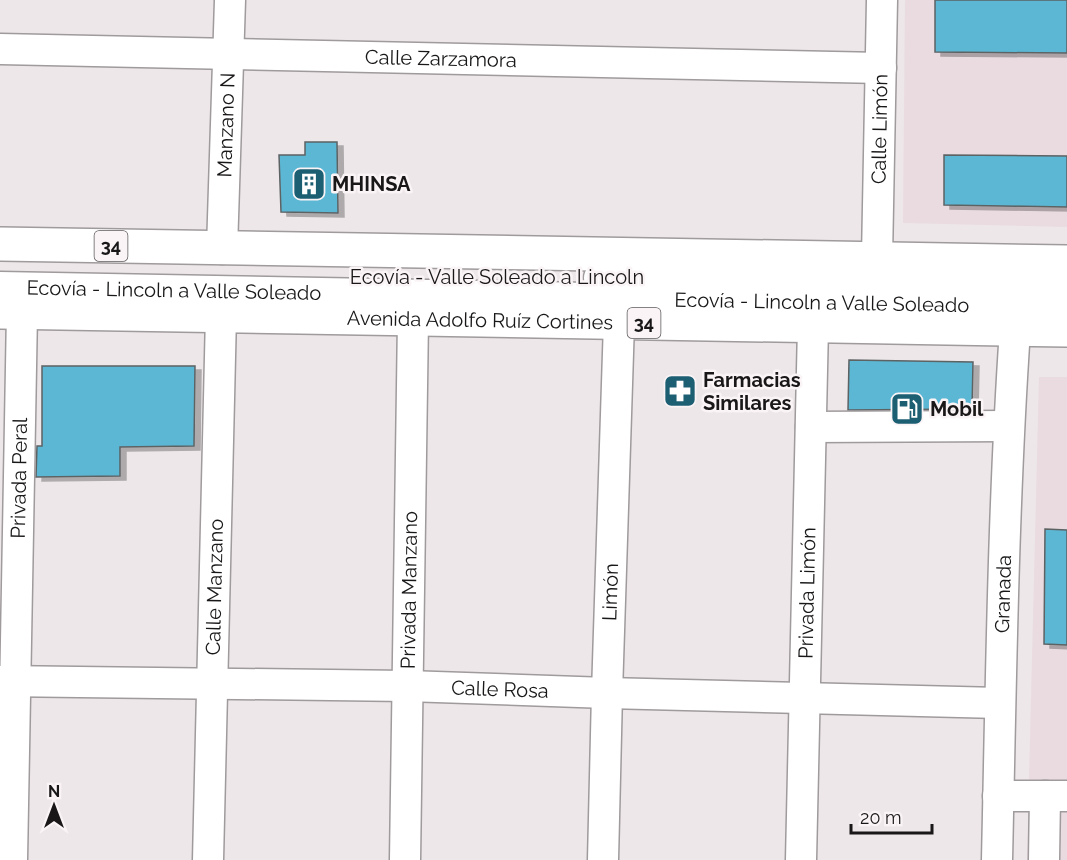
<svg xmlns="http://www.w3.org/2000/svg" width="1067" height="860" viewBox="0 0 1067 860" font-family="Raleway,sans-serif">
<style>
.built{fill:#eadbe0}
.building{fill:#5bb7d4;stroke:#5d6264;stroke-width:1.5;filter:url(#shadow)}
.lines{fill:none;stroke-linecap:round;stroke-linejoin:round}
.minor-casing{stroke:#9f9a9c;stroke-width:33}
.major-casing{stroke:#9f9a9c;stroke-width:36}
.minor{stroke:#fff;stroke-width:30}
.major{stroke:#fff;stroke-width:33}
.labels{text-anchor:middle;stroke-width:5;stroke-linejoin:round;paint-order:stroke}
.shield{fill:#faf4f6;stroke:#5c595a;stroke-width:1.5}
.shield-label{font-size:18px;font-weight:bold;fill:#191717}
.street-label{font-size:20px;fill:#191717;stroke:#faf4f6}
.poi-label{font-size:20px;font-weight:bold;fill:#191717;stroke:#faf4f6;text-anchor:start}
</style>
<defs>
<filter id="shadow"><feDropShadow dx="6" dy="4" stdDeviation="0" flood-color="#0004"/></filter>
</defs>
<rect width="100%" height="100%" fill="#ede7e9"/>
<g class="built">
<polygon points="905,0 1067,0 1067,227 903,223"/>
<polygon points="1039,377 1067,377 1067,860 1027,860"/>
</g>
<g class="building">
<polygon points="935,0 1067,0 1067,53 935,52"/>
<polygon points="305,142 337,142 338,213 281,212 279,155 305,155"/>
<polygon points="944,155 1067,156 1067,207 944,205"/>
<polygon points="849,360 973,362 972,409 848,410"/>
<polygon points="42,366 195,366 194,446 120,447 120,476 36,477 37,446 42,446"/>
<polygon points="1045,529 1067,530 1067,645 1044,644"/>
</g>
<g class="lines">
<g class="minor-casing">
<g id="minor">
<path id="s1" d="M0 49 881 68"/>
<path id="s2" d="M222 249 230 0"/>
<path id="s3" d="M877 258 882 0"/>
<polyline points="599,278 1067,281"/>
<path id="s4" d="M0 287 1067 307"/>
<polyline points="811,427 1008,426"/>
<path id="s5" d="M0 681 407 686 607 693 999 703"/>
<polyline points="998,796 1067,796"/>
<path id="s6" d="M12 860 22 312"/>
<path id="s7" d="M208 860 221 315"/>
<path id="s8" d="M405 860 413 319"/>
<path id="s9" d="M603 860 607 693 619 322"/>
<path id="s10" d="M801 860 813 326"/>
<path id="s11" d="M997 860C1001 683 1003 506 1015 330"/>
<polyline points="1044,860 1045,796"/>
</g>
</g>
<g class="major-casing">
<g id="major">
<polyline points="0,244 1067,262"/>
<path id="s12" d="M0 312 1067 330"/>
</g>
</g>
<use href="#minor" class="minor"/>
<use href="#major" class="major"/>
</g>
<defs>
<g id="building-square" transform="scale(1.725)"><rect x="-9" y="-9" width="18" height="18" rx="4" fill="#1c5f73" stroke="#faf4f6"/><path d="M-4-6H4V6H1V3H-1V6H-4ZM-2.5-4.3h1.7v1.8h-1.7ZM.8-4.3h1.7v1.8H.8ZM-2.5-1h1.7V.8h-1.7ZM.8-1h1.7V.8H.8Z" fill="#fff"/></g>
<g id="pharmacy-square" transform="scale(1.725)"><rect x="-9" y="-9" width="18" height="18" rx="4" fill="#1c5f73" stroke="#faf4f6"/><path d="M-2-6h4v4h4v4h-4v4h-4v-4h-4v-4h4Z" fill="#fff"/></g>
<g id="fuel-square" transform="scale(1.725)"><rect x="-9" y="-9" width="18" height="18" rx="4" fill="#1c5f73" stroke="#faf4f6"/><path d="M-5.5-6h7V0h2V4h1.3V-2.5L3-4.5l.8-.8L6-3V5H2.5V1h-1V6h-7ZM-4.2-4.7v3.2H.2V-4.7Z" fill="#fff"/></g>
</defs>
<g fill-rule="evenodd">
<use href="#building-square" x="309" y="184"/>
<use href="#pharmacy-square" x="680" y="391"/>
<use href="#fuel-square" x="907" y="409"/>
</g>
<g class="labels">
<g class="shield">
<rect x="94.5" y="231" width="33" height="30" rx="4.5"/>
<rect x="627.5" y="308" width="33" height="30" rx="4.5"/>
</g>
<g class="shield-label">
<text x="111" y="252">34</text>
<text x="644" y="329">34</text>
</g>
<g class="street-label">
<text dy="7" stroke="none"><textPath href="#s1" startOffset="441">Calle Zarzamora</textPath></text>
<text dy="7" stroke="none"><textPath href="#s2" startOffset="124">Manzano N</textPath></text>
<text dy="7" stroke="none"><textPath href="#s3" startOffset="129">Calle Limón</textPath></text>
<text x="497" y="284">Ecovía - Valle Soleado a Lincoln</text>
<text dy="7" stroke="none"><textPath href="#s4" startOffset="174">Ecovía - Lincoln a Valle Soleado</textPath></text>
<text dy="7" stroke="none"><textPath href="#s4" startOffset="822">Ecovía - Lincoln a Valle Soleado</textPath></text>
<text dy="7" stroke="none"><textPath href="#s12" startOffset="480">Avenida Adolfo Ruíz Cortines</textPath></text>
<text dy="7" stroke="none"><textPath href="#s6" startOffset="382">Privada Peral</textPath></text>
<text dy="7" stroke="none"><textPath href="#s7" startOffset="273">Calle Manzano</textPath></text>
<text dy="7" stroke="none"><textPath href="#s8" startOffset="270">Privada Manzano</textPath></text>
<text dy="7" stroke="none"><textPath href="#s9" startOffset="268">Limón</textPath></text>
<text dy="7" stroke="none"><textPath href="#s10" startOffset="267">Privada Limón</textPath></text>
<text dy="7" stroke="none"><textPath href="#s11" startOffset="266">Granada</textPath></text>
<text dy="7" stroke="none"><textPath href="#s5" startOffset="500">Calle Rosa</textPath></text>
</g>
<g class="poi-label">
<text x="332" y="191">MHINSA</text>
<text x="703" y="387">Farmacias<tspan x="703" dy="23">Similares</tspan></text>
<text x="930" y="416">Mobil</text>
</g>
</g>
<g transform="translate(54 806)" stroke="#faf4f6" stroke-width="4.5" paint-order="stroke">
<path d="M0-4.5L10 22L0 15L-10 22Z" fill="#191717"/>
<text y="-9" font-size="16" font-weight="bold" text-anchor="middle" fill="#191717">N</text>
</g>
<path d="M851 824v9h81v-9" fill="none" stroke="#191717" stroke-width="3"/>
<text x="860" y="824" font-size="18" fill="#191717" stroke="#faf4f6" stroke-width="4.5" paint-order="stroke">20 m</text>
</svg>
